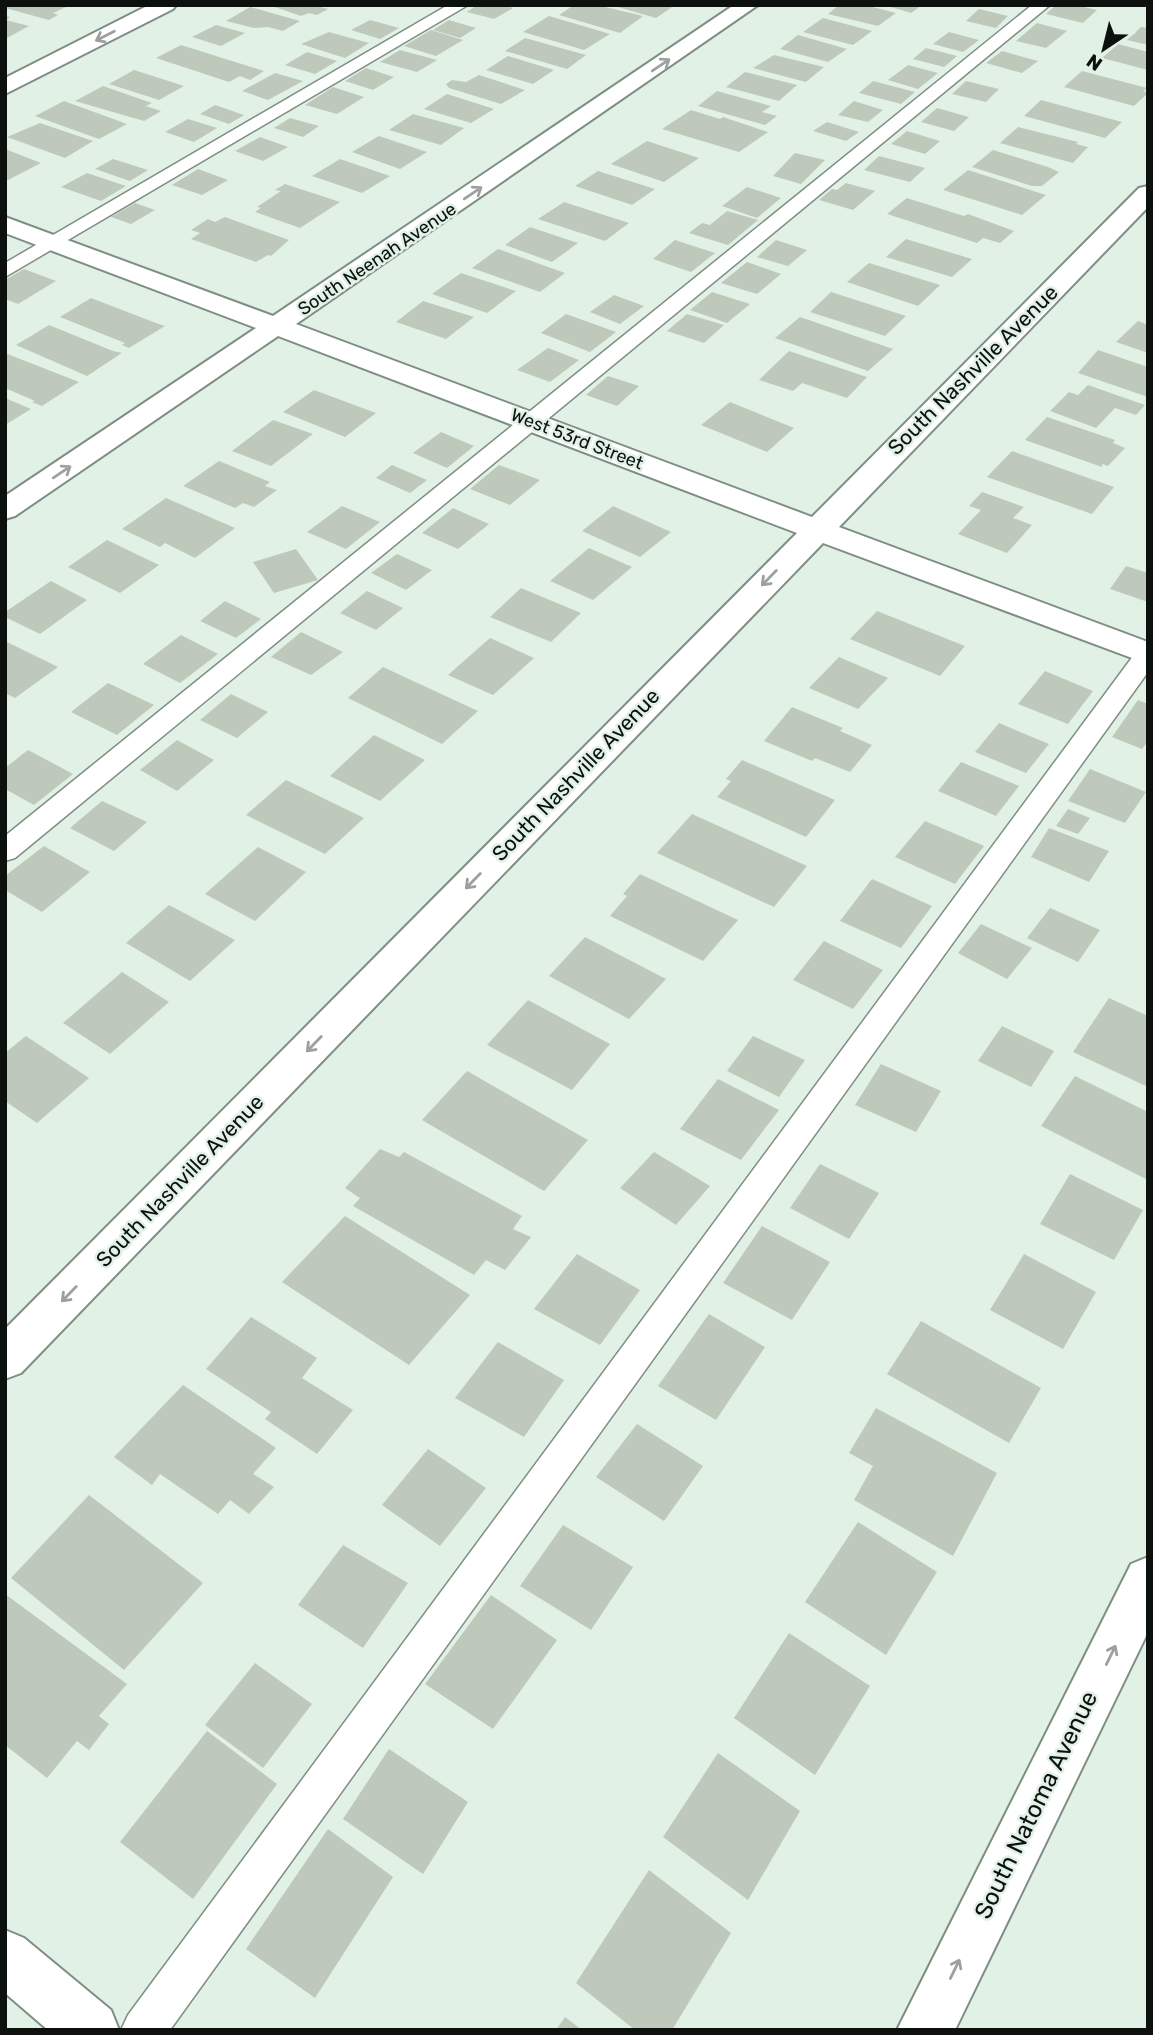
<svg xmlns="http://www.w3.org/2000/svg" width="1153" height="2035" viewBox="0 0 1153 2035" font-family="Rubik,sans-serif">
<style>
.building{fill:#bfc9bb}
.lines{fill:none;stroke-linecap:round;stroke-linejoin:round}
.service-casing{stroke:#7f8e84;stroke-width:3}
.minor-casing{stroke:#7f8e84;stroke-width:4}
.service{fill:#fff;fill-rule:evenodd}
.minor{fill:#fff;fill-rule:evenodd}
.oneway{stroke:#9ea09f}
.labels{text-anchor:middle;stroke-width:5;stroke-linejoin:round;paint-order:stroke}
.far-street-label{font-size:18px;fill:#0c110e;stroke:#e1f1e6}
.street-label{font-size:21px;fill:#0c110e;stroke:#e1f1e6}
.near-street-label{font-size:24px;fill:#0c110e;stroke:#e1f1e6}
</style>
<rect width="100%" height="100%" fill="#e1f1e6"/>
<g class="building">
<polygon points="5,5 61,5 66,7 53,13 58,15 49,20 5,8"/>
<polygon points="269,5 322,5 320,7 328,9 317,15 309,13 301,16"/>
<polygon points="477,5 504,5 513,8 494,19 467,12"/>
<polygon points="574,5 597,5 643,16 620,33 559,15"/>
<polygon points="611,5 675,5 656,18"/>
<polygon points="839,5 865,5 896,13 878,26 828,14"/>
<polygon points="884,5 922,5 911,13"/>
<polygon points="1056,5 1076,5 1097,10 1083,23 1046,14"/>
<polygon points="250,7 300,21 283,31 268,27 254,28 226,21"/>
<polygon points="979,9 1008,16 996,28 966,21"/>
<polygon points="5,16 10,17 6,20 29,26 5,39"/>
<polygon points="549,16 610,34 584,50 523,32"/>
<polygon points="823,18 872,31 853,45 803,32"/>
<polygon points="370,20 399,28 380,39 351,30"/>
<polygon points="449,20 476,28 460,38 433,30"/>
<polygon points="1037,23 1067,31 1046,48 1016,41"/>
<polygon points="216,25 245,33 221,46 192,37"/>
<polygon points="1141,27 1148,28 1148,45 1127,40"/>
<polygon points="431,30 463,40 436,56 404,46"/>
<polygon points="329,32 369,43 345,58 301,44"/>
<polygon points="949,32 979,40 963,52 933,44"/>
<polygon points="798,35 847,49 828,62 780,49"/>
<polygon points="525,38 586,55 567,69 505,51"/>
<polygon points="1118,44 1148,52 1148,70 1102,58"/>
<polygon points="181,45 264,71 250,80 240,76 229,82 156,58"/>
<polygon points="926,48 957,56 944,67 913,59"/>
<polygon points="400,50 437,60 417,72 380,62"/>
<polygon points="1002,51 1038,61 1022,73 986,63"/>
<polygon points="307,52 337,61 315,74 285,65"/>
<polygon points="774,55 824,67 806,82 753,68"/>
<polygon points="508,56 554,70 533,84 486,70"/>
<polygon points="908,65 938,73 918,89 888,80"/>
<polygon points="366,68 394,77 373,90 345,81"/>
<polygon points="134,70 184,86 159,100 109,84"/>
<polygon points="1082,71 1147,88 1143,91 1148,93 1134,106 1064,87"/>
<polygon points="745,72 797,85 779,101 726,87"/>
<polygon points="275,73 303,81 268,100 242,91"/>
<polygon points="479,75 525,90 501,104 449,88 446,84 452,80 466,82"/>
<polygon points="873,81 915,92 901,104 859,93"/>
<polygon points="966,81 999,89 986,102 952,94"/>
<polygon points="103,86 152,103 146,106 161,111 144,121 75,101"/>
<polygon points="333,87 364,97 337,114 305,105"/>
<polygon points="717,91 771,106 762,112 777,116 765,125 698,106"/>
<polygon points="447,94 494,109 471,123 424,109"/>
<polygon points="1041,100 1122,122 1105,138 1024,116"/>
<polygon points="64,101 127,124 99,139 35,116"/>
<polygon points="854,101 883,110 868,122 838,115"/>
<polygon points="215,105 244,115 229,124 200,114"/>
<polygon points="937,108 969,117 954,131 921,122"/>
<polygon points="691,110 720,119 723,117 768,132 739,152 662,129"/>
<polygon points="413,114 464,128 441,145 389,130"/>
<polygon points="290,118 319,126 303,137 274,128"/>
<polygon points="188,119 217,128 194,142 165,132"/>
<polygon points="827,122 859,132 846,141 813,131"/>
<polygon points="40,123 93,141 65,158 7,137"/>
<polygon points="1018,127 1078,142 1076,144 1088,147 1073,163 1000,143"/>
<polygon points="907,131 940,141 925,154 891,144"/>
<polygon points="379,136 427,152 400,169 352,152"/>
<polygon points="260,137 288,147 263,161 235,151"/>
<polygon points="647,141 699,158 664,182 611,164"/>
<polygon points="5,149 41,163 8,180 5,179"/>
<polygon points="993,150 1048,167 1059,172 1042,186 1032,186 972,167"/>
<polygon points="795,153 825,160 801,184 773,176"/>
<polygon points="879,156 925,168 910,182 864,170"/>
<polygon points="113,159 148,170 130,181 95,169"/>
<polygon points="340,159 390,176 362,193 312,176"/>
<polygon points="198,169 228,180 202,195 172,185"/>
<polygon points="968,170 1046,195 1022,215 943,190"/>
<polygon points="598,171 655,189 632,205 575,186"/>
<polygon points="87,173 126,186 101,201 61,187"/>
<polygon points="846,183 875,191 853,210 819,200 832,189 837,190"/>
<polygon points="285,184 340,202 300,228 255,212 261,208 257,207 281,191 275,190"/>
<polygon points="747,187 781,198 757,218 722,206"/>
<polygon points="907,198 964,216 968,214 1014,231 1000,243 983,238 977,243 887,214"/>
<polygon points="564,202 629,223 605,241 538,219"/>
<polygon points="135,203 155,210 131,224 111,217"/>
<polygon points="727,211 758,220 728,245 689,233 702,223 710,225"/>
<polygon points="225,217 289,240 271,256 268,255 256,262 191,239 200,233 191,230 208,219 215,222"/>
<polygon points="530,227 578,243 552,262 505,245"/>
<polygon points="906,239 972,259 952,277 886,257"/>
<polygon points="675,240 715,253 691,272 653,259"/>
<polygon points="776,240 807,250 788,266 757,257"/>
<polygon points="498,249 565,273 540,292 472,268"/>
<polygon points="747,262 781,274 757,294 721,283"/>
<polygon points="869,263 940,285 918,306 847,282"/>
<polygon points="24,269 56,281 18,304 5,299 5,280"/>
<polygon points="461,273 516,291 487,313 432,294"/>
<polygon points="712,292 750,304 727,323 690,310"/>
<polygon points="831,292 906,316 885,336 810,312"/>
<polygon points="614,295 644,306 620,324 590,312"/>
<polygon points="91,298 156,323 165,326 129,348 122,345 125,343 60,317"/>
<polygon points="423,301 474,317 446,339 396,322"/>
<polygon points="566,314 616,332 590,352 541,333"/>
<polygon points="687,314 724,325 704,343 667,331"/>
<polygon points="800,317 893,349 868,371 775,338"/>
<polygon points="1138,321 1148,325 1148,353 1116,342"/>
<polygon points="49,325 113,351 122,353 87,376 16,345"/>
<polygon points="548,348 579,360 550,382 517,370"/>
<polygon points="1098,350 1148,367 1148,397 1078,373"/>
<polygon points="789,351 867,377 847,398 802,383 793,391 759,380"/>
<polygon points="5,353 79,382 42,406 32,402 35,401 5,388"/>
<polygon points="608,376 639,386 617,406 586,395"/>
<polygon points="1088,385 1145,405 1136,415 1115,408 1096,428 1050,411 1069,392 1078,395"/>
<polygon points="314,390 376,413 345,437 283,412"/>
<polygon points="5,398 31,409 5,425"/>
<polygon points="730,402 794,428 767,452 701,425"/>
<polygon points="1047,417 1115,440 1113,443 1125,448 1108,466 1102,464 1102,467 1025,440"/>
<polygon points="273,420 313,434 271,466 232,451"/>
<polygon points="441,432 474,446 447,468 413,453"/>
<polygon points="1012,451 1114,487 1092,514 987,477"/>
<polygon points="219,461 270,482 265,486 277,490 254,507 243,503 235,508 183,486"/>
<polygon points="392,465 427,480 410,493 376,478"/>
<polygon points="499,465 540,480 510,505 470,489"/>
<polygon points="982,492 1024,507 1013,518 1032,525 1007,553 958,534 981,510 969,506"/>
<polygon points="166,498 235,528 195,558 165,543 160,547 122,529"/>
<polygon points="342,506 380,522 346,549 307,532"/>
<polygon points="613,506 671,532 640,557 582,531"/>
<polygon points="453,508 489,524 458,549 422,533"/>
<polygon points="107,540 159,565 120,593 68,567"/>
<polygon points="589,548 632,567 593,600 550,581"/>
<polygon points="296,549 318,580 274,593 253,562"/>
<polygon points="397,554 432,570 406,590 371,573"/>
<polygon points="1126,566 1148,573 1148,602 1110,589"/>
<polygon points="51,581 87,600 40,634 5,617 5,612"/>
<polygon points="521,588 581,613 551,642 490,617"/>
<polygon points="367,591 403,608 376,630 340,613"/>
<polygon points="225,601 261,619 236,638 200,621"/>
<polygon points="877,611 965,646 940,676 850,639"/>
<polygon points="301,632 343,652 311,675 271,657"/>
<polygon points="181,635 218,654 180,683 143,664"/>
<polygon points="490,638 534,658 493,695 448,675"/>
<polygon points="5,641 58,667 15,698 5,693"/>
<polygon points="839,657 888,678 858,709 809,688"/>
<polygon points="383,667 478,711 442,744 348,698"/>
<polygon points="1045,671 1093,691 1068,724 1018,704"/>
<polygon points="108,683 154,705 117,735 71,712"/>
<polygon points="231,694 268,712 237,738 200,720"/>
<polygon points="1138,700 1148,704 1148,741 1142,749 1112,737"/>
<polygon points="792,707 843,728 840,731 872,745 850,772 815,758 812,761 764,741"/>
<polygon points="999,723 1049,744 1026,773 975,752"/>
<polygon points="374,735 425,760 380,801 330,776"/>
<polygon points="177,740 214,760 177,791 140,770"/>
<polygon points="28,750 73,774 34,805 5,789 5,768"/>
<polygon points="742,760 835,800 806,837 717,797 731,781 726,779"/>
<polygon points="961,762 1019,786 996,816 938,791"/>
<polygon points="1090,769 1146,792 1125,823 1068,801"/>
<polygon points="286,780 364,818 325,854 246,815"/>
<polygon points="102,801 147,822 114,851 70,828"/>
<polygon points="1068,809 1090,818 1078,834 1056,826"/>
<polygon points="692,814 807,866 774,907 657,853"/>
<polygon points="925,821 984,846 955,884 895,857"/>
<polygon points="1049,828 1109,851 1089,882 1031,857"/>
<polygon points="44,846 90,872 42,912 5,890 5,876"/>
<polygon points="258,847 306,872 255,921 205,894"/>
<polygon points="640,874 738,920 703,961 610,916 627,896 623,894"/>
<polygon points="872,879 932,906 901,948 840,921"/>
<polygon points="169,905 235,940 190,981 126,943"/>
<polygon points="1050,908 1100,930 1078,962 1027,938"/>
<polygon points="981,924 1032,948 1007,979 958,953"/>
<polygon points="585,937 666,979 629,1019 549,976"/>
<polygon points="824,941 883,970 853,1009 793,980"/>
<polygon points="122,972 169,1002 110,1054 63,1023"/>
<polygon points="1109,998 1148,1016 1148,1087 1073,1052"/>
<polygon points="528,1000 610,1044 572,1090 487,1045"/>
<polygon points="1002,1026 1054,1051 1031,1087 978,1061"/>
<polygon points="26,1036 89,1078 37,1123 5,1101 5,1053"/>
<polygon points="753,1036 805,1060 779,1097 727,1071"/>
<polygon points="881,1064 941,1091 916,1132 855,1105"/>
<polygon points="467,1071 588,1140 544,1191 422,1120"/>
<polygon points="1075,1076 1148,1112 1148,1180 1041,1126"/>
<polygon points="718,1079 779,1110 741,1160 680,1129"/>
<polygon points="380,1149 399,1157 404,1152 522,1216 513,1229 531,1237 505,1270 486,1260 474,1275 353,1206 360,1198 345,1188"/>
<polygon points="654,1152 710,1186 676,1225 620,1188"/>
<polygon points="820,1164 879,1193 849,1239 790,1208"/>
<polygon points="1070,1174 1143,1210 1114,1260 1040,1224"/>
<polygon points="345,1216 470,1295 409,1365 282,1282"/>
<polygon points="762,1226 830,1262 792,1320 723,1283"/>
<polygon points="577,1254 640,1290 600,1345 534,1309"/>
<polygon points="1024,1254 1096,1292 1063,1349 990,1310"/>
<polygon points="709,1314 765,1347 716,1420 658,1386"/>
<polygon points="251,1317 317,1358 302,1378 353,1410 317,1454 265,1419 271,1412 206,1369"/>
<polygon points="921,1321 1041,1388 1009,1443 887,1374"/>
<polygon points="498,1342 564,1380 524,1437 455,1398"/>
<polygon points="183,1385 276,1448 253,1474 274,1487 249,1514 230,1500 218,1514 160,1474 152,1485 114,1457"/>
<polygon points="876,1408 997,1473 953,1556 854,1500 873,1466 849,1453"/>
<polygon points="637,1424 703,1466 664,1521 596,1477"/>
<polygon points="428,1449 486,1488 440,1546 382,1505"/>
<polygon points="89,1495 203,1583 124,1670 11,1578"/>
<polygon points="858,1522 937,1572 886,1655 805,1602"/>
<polygon points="563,1525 633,1567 591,1630 520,1586"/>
<polygon points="343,1545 408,1583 363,1648 298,1605"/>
<polygon points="5,1594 127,1684 99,1716 109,1724 89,1750 77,1741 47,1778 5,1745"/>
<polygon points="491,1595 557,1640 493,1729 425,1684"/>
<polygon points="789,1633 870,1686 815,1775 734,1718"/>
<polygon points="255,1663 312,1704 263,1768 205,1725"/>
<polygon points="207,1731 277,1784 193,1899 120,1842"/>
<polygon points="389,1749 468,1802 423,1874 343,1819"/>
<polygon points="718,1753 800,1811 748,1900 663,1837"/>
<polygon points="328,1829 393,1877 315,1998 246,1949"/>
<polygon points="649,1870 731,1933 672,2030 635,2030 576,1983"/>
<polygon points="565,2017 582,2030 556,2030"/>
</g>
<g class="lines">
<g class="service-casing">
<g id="service">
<polygon points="448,5 468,5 5,277 5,263"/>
<polygon points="1032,5 1050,5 15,858 5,861 5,836"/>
<polygon points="1148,646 1148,672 170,2030 121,2030 128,2015 1139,648"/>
</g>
</g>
<g class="minor-casing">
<g id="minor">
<polygon points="149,5 176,5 173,9 5,94 5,78"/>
<polygon points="734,5 758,5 296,324 812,517 1139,188 1148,186 1148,207 839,527 1148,642 1148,664 823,543 21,1373 5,1379 5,1329 797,533 278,336 15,516 5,519 5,496 256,328 5,233 5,217 273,316"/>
<polygon points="1148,1557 1148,1632 955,2030 897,2030 1131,1564"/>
<polygon points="5,1930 24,1938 111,2010 119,2030 48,2030 5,1993"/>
</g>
</g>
<use href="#service" class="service"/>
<use href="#minor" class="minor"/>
</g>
<defs><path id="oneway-shaft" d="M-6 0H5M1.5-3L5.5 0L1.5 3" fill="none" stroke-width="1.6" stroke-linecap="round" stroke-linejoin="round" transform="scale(1.75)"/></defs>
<g class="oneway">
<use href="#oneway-shaft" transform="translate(105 36) rotate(153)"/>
<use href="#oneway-shaft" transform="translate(661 65) rotate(-34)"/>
<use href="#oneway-shaft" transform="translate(473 193) rotate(-34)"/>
<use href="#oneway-shaft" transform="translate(62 472) rotate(-34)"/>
<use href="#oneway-shaft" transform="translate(769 578) rotate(134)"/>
<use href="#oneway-shaft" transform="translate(473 881) rotate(134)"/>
<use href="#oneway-shaft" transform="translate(314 1044) rotate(134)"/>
<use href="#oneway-shaft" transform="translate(69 1294) rotate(134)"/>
<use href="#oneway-shaft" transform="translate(1111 1655) rotate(-64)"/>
<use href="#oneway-shaft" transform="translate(955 1969) rotate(-64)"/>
</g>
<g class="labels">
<g class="far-street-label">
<text transform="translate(377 259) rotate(-34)" y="6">South Neenah Avenue</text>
<text transform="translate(577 439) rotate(21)" y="6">West 53rd Street</text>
</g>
<g class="street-label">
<text transform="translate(973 370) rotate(-45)" y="7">South Nashville Avenue</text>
<text transform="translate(576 775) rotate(-46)" y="7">South Nashville Avenue</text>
<text transform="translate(180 1181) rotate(-46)" y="7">South Nashville Avenue</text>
</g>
<g class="near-street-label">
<text transform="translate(1036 1805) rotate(-64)" y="8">South Natoma Avenue</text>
</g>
</g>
<rect width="1153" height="2035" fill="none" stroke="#0c110e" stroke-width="14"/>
<g transform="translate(1104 49) rotate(215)" stroke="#e1f1e6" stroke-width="5" paint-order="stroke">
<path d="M0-5L12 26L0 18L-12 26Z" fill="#0c110e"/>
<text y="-10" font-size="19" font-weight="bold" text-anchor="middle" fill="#0c110e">N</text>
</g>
</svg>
